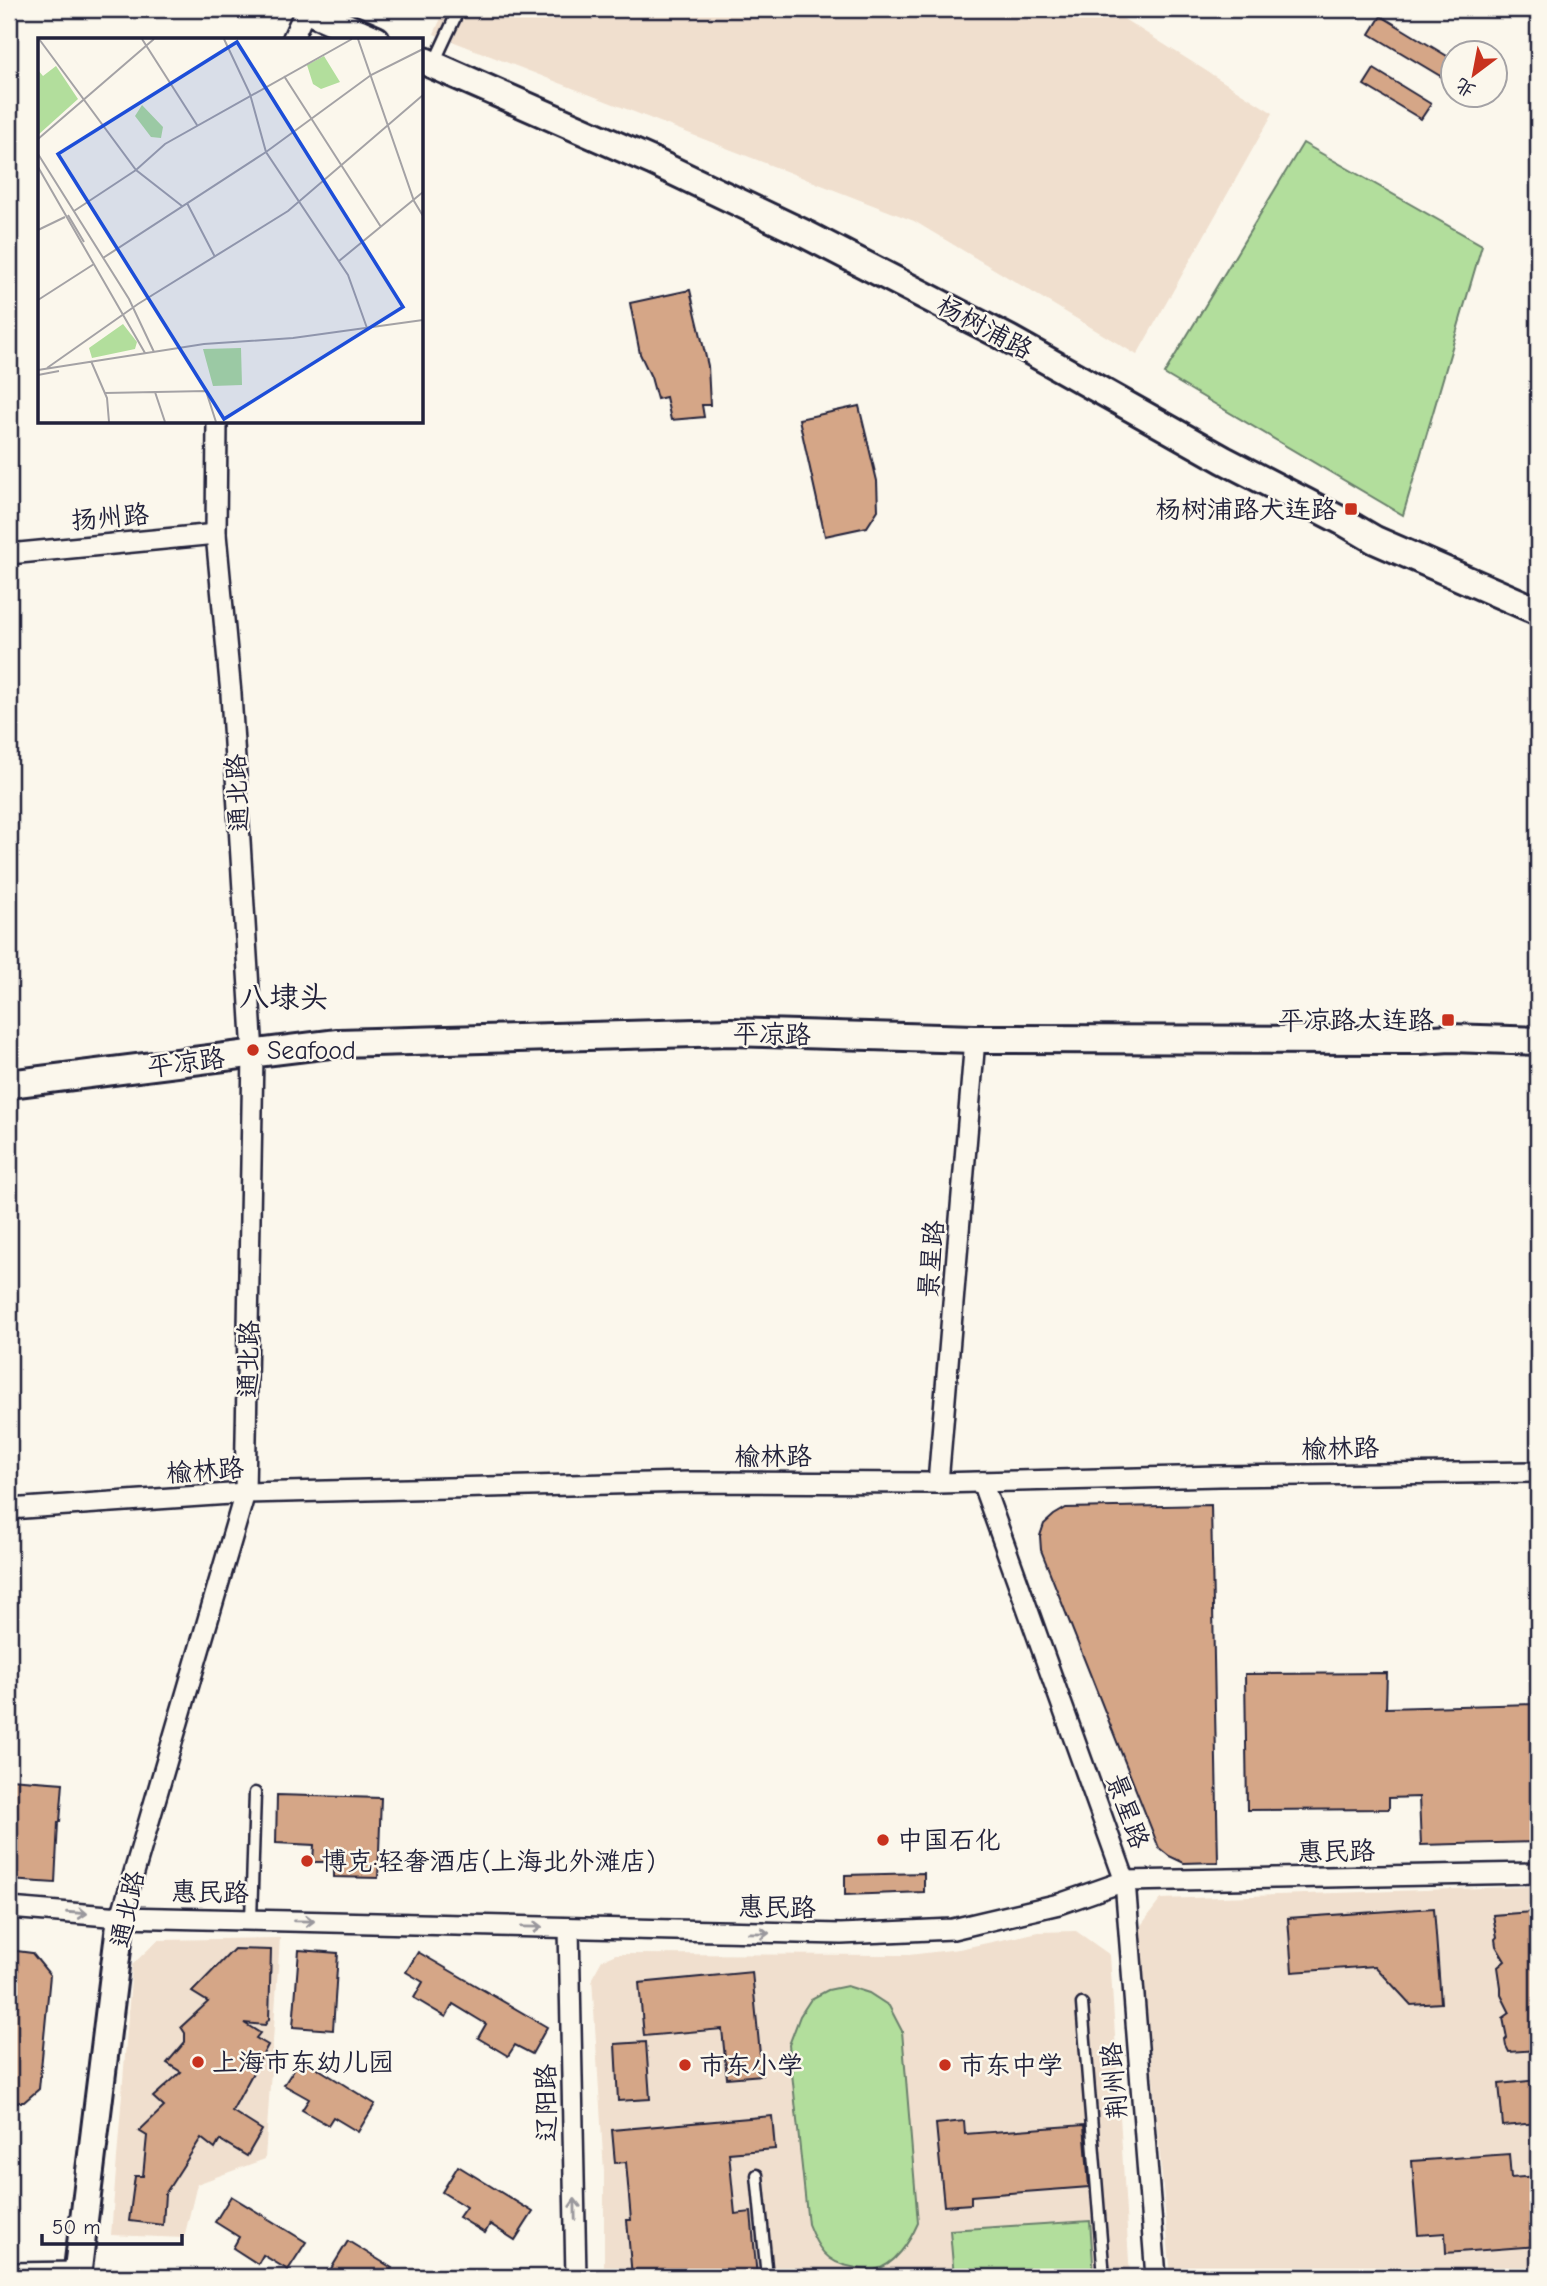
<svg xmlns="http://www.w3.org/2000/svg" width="1547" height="2286" viewBox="0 0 1547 2286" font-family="'Comic Neue','LXGW WenKai TC',sans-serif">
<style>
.built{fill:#f0dfce}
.green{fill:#b2de9c;stroke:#6a806c;stroke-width:2}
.building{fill:#d5a687;stroke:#22223b;stroke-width:2}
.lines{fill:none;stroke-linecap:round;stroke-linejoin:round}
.lane-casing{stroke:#22223b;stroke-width:15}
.street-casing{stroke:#22223b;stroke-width:24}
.secondary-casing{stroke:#22223b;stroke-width:32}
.lane{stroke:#fbf7ec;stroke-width:10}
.street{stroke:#fbf7ec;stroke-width:19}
.secondary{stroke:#fbf7ec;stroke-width:26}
.oneway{stroke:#99979c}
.poi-dot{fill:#c8321e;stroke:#fbf7ec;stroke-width:2.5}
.labels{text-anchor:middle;stroke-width:5;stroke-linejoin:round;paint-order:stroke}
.street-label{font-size:26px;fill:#22223b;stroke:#fbf7ec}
.poi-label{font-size:26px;fill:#22223b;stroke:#fbf7ec;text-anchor:start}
.quarter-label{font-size:30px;fill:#22223b;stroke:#fbf7ec}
.inset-road{fill:none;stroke:#a4a2a5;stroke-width:2}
.view{fill:#1d4ed8;fill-opacity:0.15;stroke:#1d4ed8;stroke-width:3.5}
.inset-edge{fill:none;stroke:#22223b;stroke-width:3.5}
</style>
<rect width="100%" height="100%" fill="#fbf7ec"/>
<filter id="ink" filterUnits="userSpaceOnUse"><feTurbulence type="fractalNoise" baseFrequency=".0143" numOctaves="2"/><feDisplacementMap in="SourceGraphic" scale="14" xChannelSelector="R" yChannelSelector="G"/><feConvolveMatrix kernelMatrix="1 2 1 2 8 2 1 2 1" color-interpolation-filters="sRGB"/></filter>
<g filter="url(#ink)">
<g class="built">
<polygon points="445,9 1108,9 1273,113 1137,355 914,221 434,34"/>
<polygon points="1538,1886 1538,2277 1171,2277 1139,1928 1161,1899"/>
<polygon points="1076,1931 1110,1955 1130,2277 604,2277 604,2172 592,1978 602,1960 616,1954 909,1955 959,1949 1039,1932"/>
<polygon points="280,1938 265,2159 197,2184 184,2238 111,2235 132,1965 158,1940"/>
</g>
<g class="green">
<polygon points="1303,143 1482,245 1403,515 1164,374"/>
<path d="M847 1986 869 1993 889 2006 902 2031 918 2223C910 2241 895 2266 874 2270 868 2271 858 2268 852 2267 826 2263 817 2247 808 2224L789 2045 800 2016 811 1999 828 1990Z"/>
<polygon points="1090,2221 1094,2277 954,2277 950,2230"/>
</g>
<g class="building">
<polygon points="1381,16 1452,59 1452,83 1370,34"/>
<polygon points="1374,69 1431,104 1421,119 1364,85"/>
<polygon points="690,290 708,366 710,405 702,405 704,417 671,420 666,397 657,399 651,377 640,354 630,303"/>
<polygon points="859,406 877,481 878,510 867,527 825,536 799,419"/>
<polygon points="1211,1505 1218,1862 1184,1863 1169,1856 1159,1848 1041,1550 1040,1536 1044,1524 1054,1515 1066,1508"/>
<polygon points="1387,1673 1386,1708 1538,1704 1538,1842 1421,1845 1419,1797 1389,1798 1389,1809 1247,1810 1245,1674"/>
<polygon points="9,1779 63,1783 60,1822 58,1822 55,1883 9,1880"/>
<polygon points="277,1795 381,1798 378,1878 334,1877 334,1862 313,1862 314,1845 276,1843"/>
<polygon points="924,1873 924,1892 845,1895 845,1875"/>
<polygon points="1434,1908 1441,2003 1411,2005 1375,1966 1292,1972 1288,1918"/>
<polygon points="1531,1912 1538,2000 1538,2050 1509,2052 1506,2046 1505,2040 1507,2038 1503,2018 1510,2013 1501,1995 1501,1987 1498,1967 1505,1961 1496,1946 1495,1939 1497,1937 1493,1915"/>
<polygon points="234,1949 271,1950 269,2019 265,2025 244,2023 260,2033 256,2038 268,2045 232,2111 262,2130 247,2156 220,2140 215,2149 201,2138 165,2194 163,2225 129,2221 135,2176 143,2176 147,2136 139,2131 164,2107 153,2097 181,2072 167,2063 185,2042 185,2033 181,2027 208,2002 192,1992"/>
<polygon points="9,1950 32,1953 50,1975 39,2089 24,2102 9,2102"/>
<polygon points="299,1950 338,1953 333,2030 293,2027"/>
<polygon points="418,1952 547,2027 532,2054 515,2045 508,2056 478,2038 486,2024 453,2004 446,2017 414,1998 423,1982 406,1972"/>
<polygon points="752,1972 762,2075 727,2078 722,2029 644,2036 639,1983"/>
<polygon points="646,2042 650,2099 618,2101 615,2044"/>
<polygon points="301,2058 375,2104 358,2132 333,2117 328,2125 302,2110 309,2099 284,2085"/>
<polygon points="1538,2080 1538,2123 1503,2126 1499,2084"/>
<polygon points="772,2116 775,2149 729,2153 735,2214 751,2212 757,2277 632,2277 627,2220 631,2220 626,2162 615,2163 612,2130"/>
<polygon points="964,2121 965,2134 1084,2125 1089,2187 971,2196 971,2204 944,2206 936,2124"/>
<polygon points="1509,2154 1511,2178 1538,2176 1538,2246 1446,2253 1445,2233 1418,2235 1412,2161"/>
<polygon points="458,2166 533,2212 515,2240 490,2224 485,2233 459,2217 466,2207 442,2192"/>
<polygon points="231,2196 306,2242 288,2270 263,2255 258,2264 233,2248 239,2237 215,2222"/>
<polygon points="348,2241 392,2268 386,2277 326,2277"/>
</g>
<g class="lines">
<g class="lane-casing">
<g id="lane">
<polyline points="433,65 459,9"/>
<polyline points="251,1920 255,1793"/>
<polyline points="1082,2004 1104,2277"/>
<polyline points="757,2175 767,2277"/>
</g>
</g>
<g class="street-casing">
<g id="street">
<polyline points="292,40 306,9"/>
<polyline points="9,554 216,534"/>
<polyline points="982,1482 1125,1881 1156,2277"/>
<polyline points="938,1483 975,1039"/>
<polyline points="9,1509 245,1493 689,1482 938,1483 1219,1476 1538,1472"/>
<polyline points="9,1908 121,1917 841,1934 953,1929 1059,1904 1125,1881 1538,1873"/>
<polyline points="121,1917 245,1493 253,1054 231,694 216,534 217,422"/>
<polyline points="569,1928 576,2277"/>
<polyline points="9,2273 78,2272"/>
</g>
</g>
<g class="secondary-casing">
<g id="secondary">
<polyline points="305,9 376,40"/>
<polyline points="422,60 652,161 805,234 1009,339 1224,460 1346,523 1375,540 1538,611"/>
<polyline points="9,1084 338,1043 731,1032 975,1039 1419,1040 1450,1038 1538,1041"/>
<polyline points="77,2277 121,1917"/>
</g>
</g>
<use href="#lane" class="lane"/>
<use href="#street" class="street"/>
<use href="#secondary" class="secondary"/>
</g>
<defs><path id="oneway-shaft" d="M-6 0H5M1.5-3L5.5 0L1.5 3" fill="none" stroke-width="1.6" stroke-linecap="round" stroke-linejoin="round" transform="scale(1.75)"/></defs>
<g class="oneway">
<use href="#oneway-shaft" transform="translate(77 1913) rotate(4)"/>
<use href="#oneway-shaft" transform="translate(304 1921) rotate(1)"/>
<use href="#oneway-shaft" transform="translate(532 1927) rotate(1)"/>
<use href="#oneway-shaft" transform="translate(759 1933) rotate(1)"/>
<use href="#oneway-shaft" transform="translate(575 2209) rotate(-91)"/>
</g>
</g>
<g class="poi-dot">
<rect x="1344" y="502" width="14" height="14" rx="3.5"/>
<rect x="1441" y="1013" width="14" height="14" rx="3.5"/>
<circle cx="253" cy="1050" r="7"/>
<circle cx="883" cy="1840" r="7"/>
<circle cx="307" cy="1861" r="7"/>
<circle cx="198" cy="2062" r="7"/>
<circle cx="685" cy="2065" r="7"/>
<circle cx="945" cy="2065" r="7"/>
</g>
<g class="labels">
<g class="street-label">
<text transform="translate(985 327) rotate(28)" y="9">杨树浦路</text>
<text transform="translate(110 517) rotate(-5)" y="9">扬州路</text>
<text transform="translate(237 793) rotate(-93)" y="9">通北路</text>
<text transform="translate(772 1034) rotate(1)" y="9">平凉路</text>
<text transform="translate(186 1062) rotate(-7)" y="9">平凉路</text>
<text transform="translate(931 1259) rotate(-85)" y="9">景星路</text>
<text transform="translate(248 1359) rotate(-89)" y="9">通北路</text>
<text transform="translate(1340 1448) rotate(-1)" y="9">榆林路</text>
<text x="773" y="1465">榆林路</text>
<text transform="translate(205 1470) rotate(-4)" y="9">榆林路</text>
<text transform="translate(1128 1811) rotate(70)" y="9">景星路</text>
<text transform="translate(1336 1851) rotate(-1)" y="9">惠民路</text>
<text transform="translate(210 1892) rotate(1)" y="9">惠民路</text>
<text transform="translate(777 1907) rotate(1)" y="9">惠民路</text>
<text transform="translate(127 1909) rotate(-78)" y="9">通北路</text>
<text transform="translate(1114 2081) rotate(-95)" y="9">荆州路</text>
<text transform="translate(546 2103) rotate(-91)" y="9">辽阳路</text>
</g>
<g class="poi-label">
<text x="1337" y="518" text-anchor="end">杨树浦路大连路</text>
<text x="1434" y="1029" text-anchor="end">平凉路大连路</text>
<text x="267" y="1059">Seafood</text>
<text x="897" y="1849">中国石化</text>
<text x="321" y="1870">博克·轻奢酒店(上海北外滩店)</text>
<text x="212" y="2071">上海市东幼儿园</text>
<text x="699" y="2074">市东小学</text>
<text x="959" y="2074">市东中学</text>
</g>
<g class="quarter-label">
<text x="284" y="1007">八埭头</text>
</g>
</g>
<g transform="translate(38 38)">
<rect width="385" height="385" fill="#fbf7ec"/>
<path d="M286 18 302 44 283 51 275 46 269 27ZM18 28 40 61 0 97V32L5 38ZM104 67 125 89 123 100 113 99 97 78ZM85 286 99 304 97 311 54 320 51 310ZM203 310 204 347 175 348 165 311Z" fill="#b2de9c"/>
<path class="inset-road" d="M1 1 98 132 144 168M104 1 159 87M186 1 212 56 228 114 310 237 329 290M320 1 376 163 385 178M246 38 343 189M0 101 116 1M0 116 91 261 116 314M0 129 107 315M149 165 177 219M36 173 98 132 127 106 314 1M30 177 46 204M0 192 27 179M65 220 228 114 333 37 385 11M301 223 385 154M0 262 56 226M53 323 69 360 71 384M9 330 100 266 250 173 385 57M0 332 166 306 255 300 385 282M0 337 21 333M117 354 127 384M67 355 168 353 178 384"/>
<path class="view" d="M199 4 365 269 186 381 20 116Z"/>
<rect width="385" height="385" class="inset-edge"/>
</g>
<rect width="1547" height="2286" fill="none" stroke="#fbf7ec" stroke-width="35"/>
<rect x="18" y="18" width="1512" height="2251" fill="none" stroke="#22223b" stroke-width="2.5" filter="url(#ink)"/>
<g transform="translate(1474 74) rotate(212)"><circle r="33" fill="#fbf7ec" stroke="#a4a2a5" stroke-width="2"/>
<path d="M0-5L12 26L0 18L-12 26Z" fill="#c8321e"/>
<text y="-10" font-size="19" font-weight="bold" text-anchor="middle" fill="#22223b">北</text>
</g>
<path d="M42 2234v10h140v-10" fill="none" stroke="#22223b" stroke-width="3.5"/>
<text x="52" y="2234" font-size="21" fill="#22223b" stroke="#fbf7ec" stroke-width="5" paint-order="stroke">50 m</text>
</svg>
